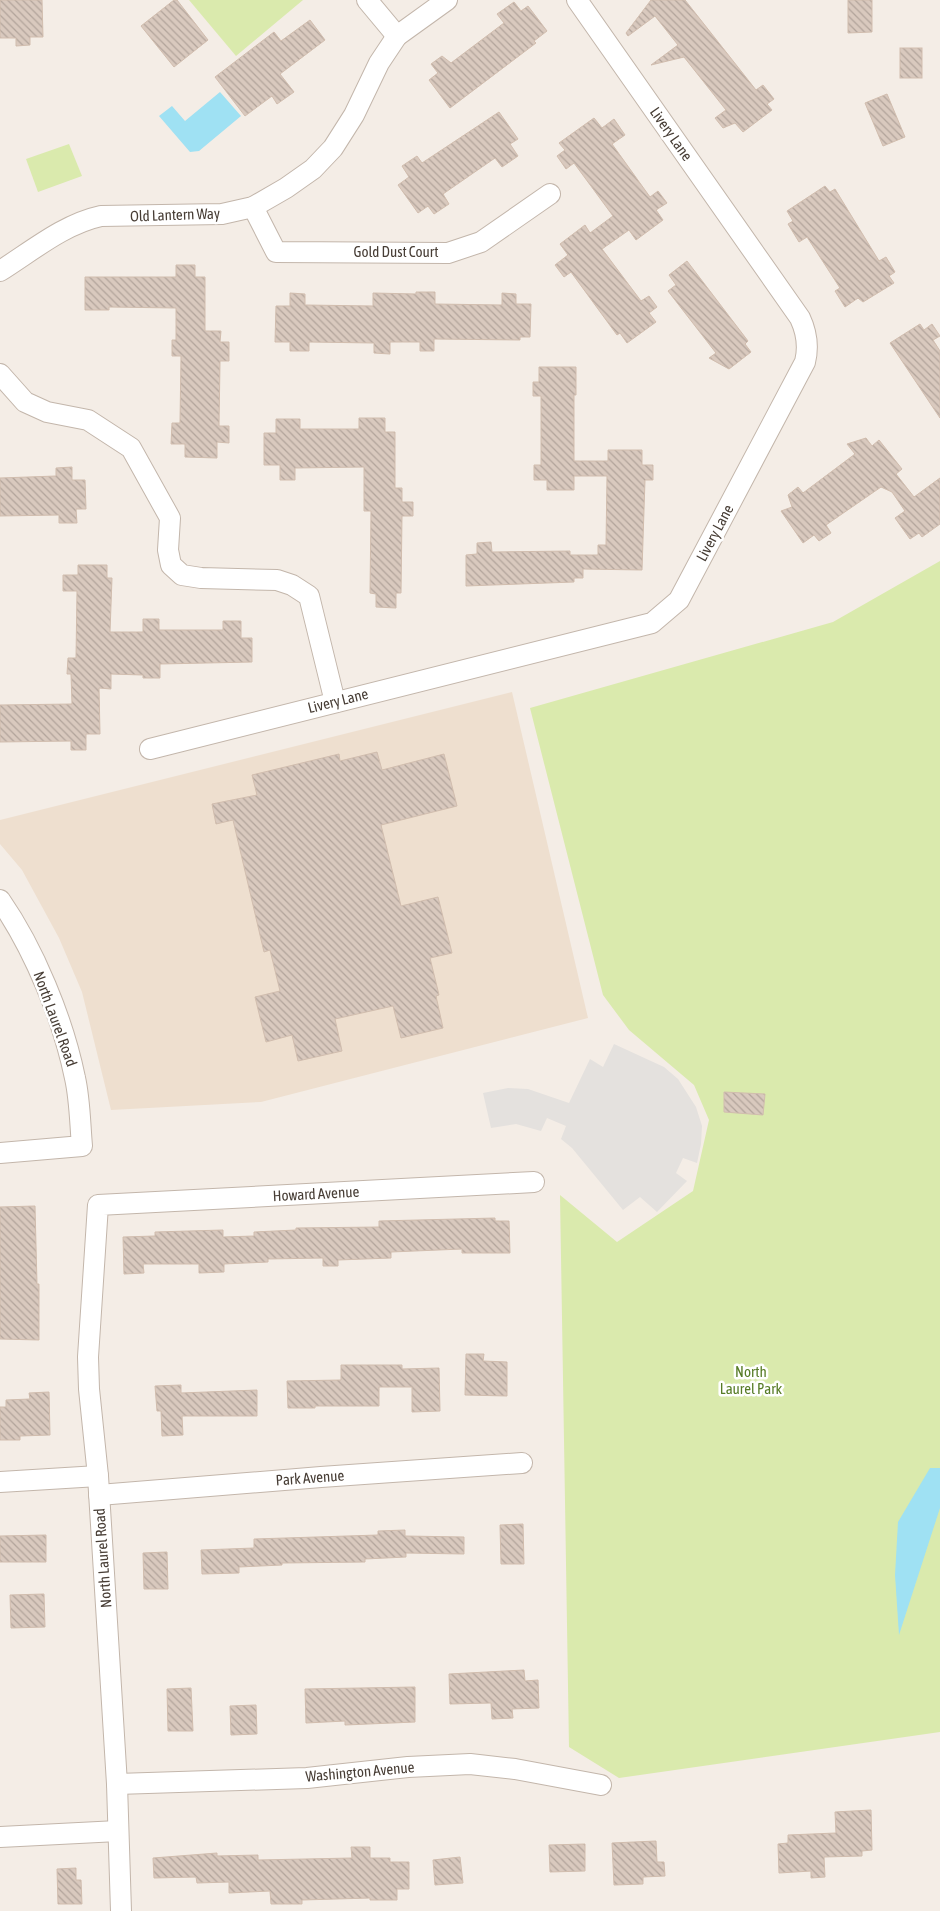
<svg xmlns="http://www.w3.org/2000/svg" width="940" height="1911" viewBox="0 0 940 1911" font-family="'Asap Condensed',sans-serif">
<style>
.education{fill:#eedfcf}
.park{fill:#daeaad}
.parking{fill:#e4e1de}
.water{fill:#9fe1f3}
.building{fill:url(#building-back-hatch);stroke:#d1bdae}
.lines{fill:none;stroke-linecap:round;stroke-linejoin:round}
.minor-casing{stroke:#c3b6ab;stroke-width:22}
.minor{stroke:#fff;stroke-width:20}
.labels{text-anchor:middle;stroke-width:5;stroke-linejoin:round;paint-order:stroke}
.street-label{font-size:15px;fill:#473d35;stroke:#fff}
.park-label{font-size:15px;fill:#567b26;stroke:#fff}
</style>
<defs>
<pattern id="building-back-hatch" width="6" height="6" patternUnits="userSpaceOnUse" patternTransform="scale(1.25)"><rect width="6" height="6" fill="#d9c9be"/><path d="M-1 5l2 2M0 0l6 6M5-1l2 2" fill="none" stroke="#b2a49b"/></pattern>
</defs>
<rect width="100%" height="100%" fill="#f4ede6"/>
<polygon class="education" points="512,692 588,1018 261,1102 111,1110 82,992 59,938 22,870 0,844 0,820"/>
<g class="park">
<polygon points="189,0 303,0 236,56"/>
<polygon points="69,144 82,176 38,192 26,159"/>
<polygon points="940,561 940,1732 619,1778 569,1747 560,1195 617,1242 693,1191 709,1120 694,1085 629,1030 603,995 530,708 833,622"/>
</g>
<polygon class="parking" points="614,1044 664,1067 678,1079 696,1107 702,1126 701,1144 697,1163 683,1158 676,1173 687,1181 657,1212 640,1197 623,1210 572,1148 561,1139 566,1126 547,1118 541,1131 516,1124 491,1128 483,1093 508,1088 528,1089 569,1103 590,1059 603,1067"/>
<g class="water">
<polygon points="220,92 241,116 199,151 190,152 159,116 172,106 185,121"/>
<polygon points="930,1468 940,1468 940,1508 899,1635 895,1575 898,1522"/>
</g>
<g class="building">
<polygon points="0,0 42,0 43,37 30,37 30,45 16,46 16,38 0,38"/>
<polygon points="174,0 177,0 208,40 174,67 141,26"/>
<polygon points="651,0 685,0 756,90 763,85 774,99 767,104 772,110 743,132 735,123 723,128 715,118 726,110 684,57 651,65 678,45 655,16 628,36 626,33"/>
<polygon points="848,0 872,0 872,32 848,33"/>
<polygon points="514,2 521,11 528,6 547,31 534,41 536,43 450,108 429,80 438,73 431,64 442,56 451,63 504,23 497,14"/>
<polygon points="310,20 325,40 280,74 294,92 277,104 272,96 245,116 215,77 274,32 281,41"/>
<rect x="900" y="48" width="22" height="30"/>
<polygon points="887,94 905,137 883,146 865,103"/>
<polygon points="499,112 518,139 510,144 518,156 502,167 495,158 443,194 449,204 434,214 428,206 418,213 398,185 409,177 402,166 417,156 422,163"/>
<polygon points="594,118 602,128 614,119 625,135 612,144 650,197 658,191 667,203 656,210 663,220 636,240 629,230 602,249 641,301 649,296 657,307 649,313 656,322 627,343 620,333 617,335 571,272 564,277 555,265 568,255 560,244 585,225 590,233 613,216 574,163 566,169 557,156 565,150 559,143"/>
<polygon points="825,186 830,192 835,189 879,261 886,257 895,272 889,276 894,283 863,302 858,298 845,307 835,291 840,288 807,237 799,242 788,224 793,221 787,211"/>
<polygon points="687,261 748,341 745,344 751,352 729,369 709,358 716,353 668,291 676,285 669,275"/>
<polygon points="176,265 195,265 195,277 205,277 205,331 221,331 220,342 229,342 229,361 220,361 219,426 229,426 229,443 217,442 217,458 185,457 185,444 171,444 172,423 180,423 181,356 172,356 172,340 176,340 176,308 109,307 109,310 85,310 85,277 176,277"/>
<polygon points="416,292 435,292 435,304 502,305 502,293 516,294 516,304 531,304 530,337 520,337 520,340 434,339 434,351 420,351 420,342 390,342 390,354 374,353 374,343 309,342 309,351 290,351 290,342 275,342 276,306 290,306 290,293 305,294 305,305 373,306 373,293 416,294"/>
<polygon points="920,324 924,330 932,324 940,336 933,340 940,351 940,418 890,343"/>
<polygon points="539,367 576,367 576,395 574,395 574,461 608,461 608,450 642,450 642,465 653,465 653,480 645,480 642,570 583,569 583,578 574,578 574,582 466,586 466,555 477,554 477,543 491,542 492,552 570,551 570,555 598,555 598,545 606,545 607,476 574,476 574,490 547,490 547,480 534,480 534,465 541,465 541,396 533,396 533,382 539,382"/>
<polygon points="359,418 385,418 385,432 395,432 395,488 402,488 402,502 413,502 413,516 402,516 401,593 396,593 396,608 376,607 376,594 370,593 371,511 364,511 364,467 295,468 295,480 280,480 280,465 264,465 264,433 276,433 276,419 300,419 300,429 359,429"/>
<polygon points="866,438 872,446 879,440 902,469 896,474 914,497 940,478 940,524 922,537 919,533 910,539 895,518 905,511 892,492 881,487 826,525 831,533 819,541 814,535 803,543 781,511 792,507 788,495 798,487 803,493 855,454 847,444"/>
<polygon points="72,467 72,480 85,480 86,509 76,509 77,523 59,523 59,515 0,516 0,478 56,476 56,468"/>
<polygon points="78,565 107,565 107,578 112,578 110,632 143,632 143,619 159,619 159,630 223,630 223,621 241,621 241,638 252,638 252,662 160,664 160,678 143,678 143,675 111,674 111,689 99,688 100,734 86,734 86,750 71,750 71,741 0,742 0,705 72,704 71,674 67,674 68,658 76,658 77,591 63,591 63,575 78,575"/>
<polygon points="377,752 382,770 444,754 457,806 381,825 401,906 438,897 452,953 430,958 439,995 436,996 443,1028 401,1038 393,1006 335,1019 342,1051 298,1061 292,1035 266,1042 255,997 280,991 270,950 264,952 233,820 216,824 212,804 257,795 252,775 339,754 340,761"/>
<polygon points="724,1092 765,1094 763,1115 724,1112"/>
<polygon points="35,1206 37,1284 39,1284 39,1340 0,1339 0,1207"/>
<polygon points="495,1218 495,1221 509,1221 510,1253 462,1253 462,1249 391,1252 391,1258 338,1260 338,1266 323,1266 323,1258 268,1259 268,1262 224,1264 224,1272 199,1273 199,1264 143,1264 144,1273 124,1274 123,1237 155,1236 155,1232 223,1230 223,1237 254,1236 254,1232 296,1230 296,1228 379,1227 379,1221"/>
<polygon points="466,1354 484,1354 483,1361 507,1362 507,1396 465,1395"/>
<polygon points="341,1365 402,1365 402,1369 439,1368 440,1411 412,1412 412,1387 379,1387 379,1406 315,1406 315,1408 288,1408 287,1381 341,1380"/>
<polygon points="181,1385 181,1393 257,1390 257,1416 182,1416 183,1435 162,1436 161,1411 157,1411 155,1386"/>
<polygon points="49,1392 50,1435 20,1436 20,1440 0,1440 0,1407 6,1407 6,1400 30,1399 29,1393"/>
<polygon points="523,1524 524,1564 501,1564 500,1525"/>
<polygon points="405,1530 405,1536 464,1537 464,1554 406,1553 406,1557 365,1559 365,1562 282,1563 282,1565 239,1567 239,1573 202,1574 201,1550 254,1548 254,1539 378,1535 378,1531"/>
<polygon points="46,1535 46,1562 0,1562 0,1536"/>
<polygon points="167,1552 168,1589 144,1589 143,1553"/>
<polygon points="44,1594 45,1627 11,1628 10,1595"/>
<polygon points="524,1670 525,1681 538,1680 539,1708 512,1709 513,1718 492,1719 491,1703 450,1704 449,1674"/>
<polygon points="415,1687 415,1722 345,1725 345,1721 306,1723 305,1689"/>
<polygon points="191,1688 193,1731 168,1731 167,1689"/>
<polygon points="256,1705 257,1734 231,1735 230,1706"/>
<polygon points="871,1810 872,1850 862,1851 862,1856 824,1857 825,1877 811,1878 811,1871 779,1873 778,1844 788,1843 788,1835 836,1833 835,1812"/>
<polygon points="656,1841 657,1862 664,1862 665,1876 643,1877 643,1884 614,1885 612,1843"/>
<polygon points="585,1844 585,1871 550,1872 549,1845"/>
<polygon points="351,1847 370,1847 370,1858 390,1858 390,1862 409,1862 409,1889 397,1889 397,1900 370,1900 370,1898 302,1900 302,1904 271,1904 270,1891 229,1893 229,1882 197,1883 196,1877 154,1878 153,1858 217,1853 217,1856 258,1855 258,1860 352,1858"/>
<polygon points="460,1857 463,1883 435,1885 433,1860"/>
<polygon points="76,1868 76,1880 81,1880 82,1904 58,1904 57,1869"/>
</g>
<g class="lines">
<g class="minor-casing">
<g id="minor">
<polyline points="367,0 397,36"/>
<polyline points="253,207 276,252 448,253 481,242 550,194"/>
<path d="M0 271C32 251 64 224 101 216L222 214 253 207 286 188 313 169 333 148 354 115 379 63 397 36 447 0"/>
<polyline points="0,374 25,402 47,412 88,420 131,448 170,518 168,550 171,565 182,575 201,578 277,580 292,585 309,596 335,702"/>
<path d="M150 749 652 623 679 600 805 362C809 346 807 333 800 318L577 0"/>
<path d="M0 900C34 949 63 1019 75 1078 80 1100 80 1124 82 1146L0 1153"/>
<polyline points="0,1482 98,1476"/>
<polyline points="99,1495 321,1477 522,1463"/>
<polyline points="117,1784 307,1778 408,1767 470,1764 515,1769 601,1785"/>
<polyline points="0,1837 118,1831"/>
<polyline points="121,1911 117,1784 98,1476 89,1389 88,1357 98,1205 534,1182"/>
</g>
</g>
<use href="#minor" class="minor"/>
</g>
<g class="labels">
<g class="street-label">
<text transform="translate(671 134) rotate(55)" y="5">Livery Lane</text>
<text transform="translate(175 215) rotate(-2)" y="5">Old Lantern Way</text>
<text x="396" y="257">Gold Dust Court</text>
<text transform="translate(715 533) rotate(-62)" y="5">Livery Lane</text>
<text transform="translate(338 701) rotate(-14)" y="5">Livery Lane</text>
<text transform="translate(55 1019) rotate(70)" y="5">North Laurel Road</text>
<text transform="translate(316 1194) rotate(-3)" y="5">Howard Avenue</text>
<text transform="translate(310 1478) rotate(-4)" y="5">Park Avenue</text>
<text transform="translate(103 1558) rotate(-94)" y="5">North Laurel Road</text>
<text transform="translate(360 1772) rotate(-5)" y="5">Washington Avenue</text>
</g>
<g class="park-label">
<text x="751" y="1377">North<tspan x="751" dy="17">Laurel Park</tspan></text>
</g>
</g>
</svg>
